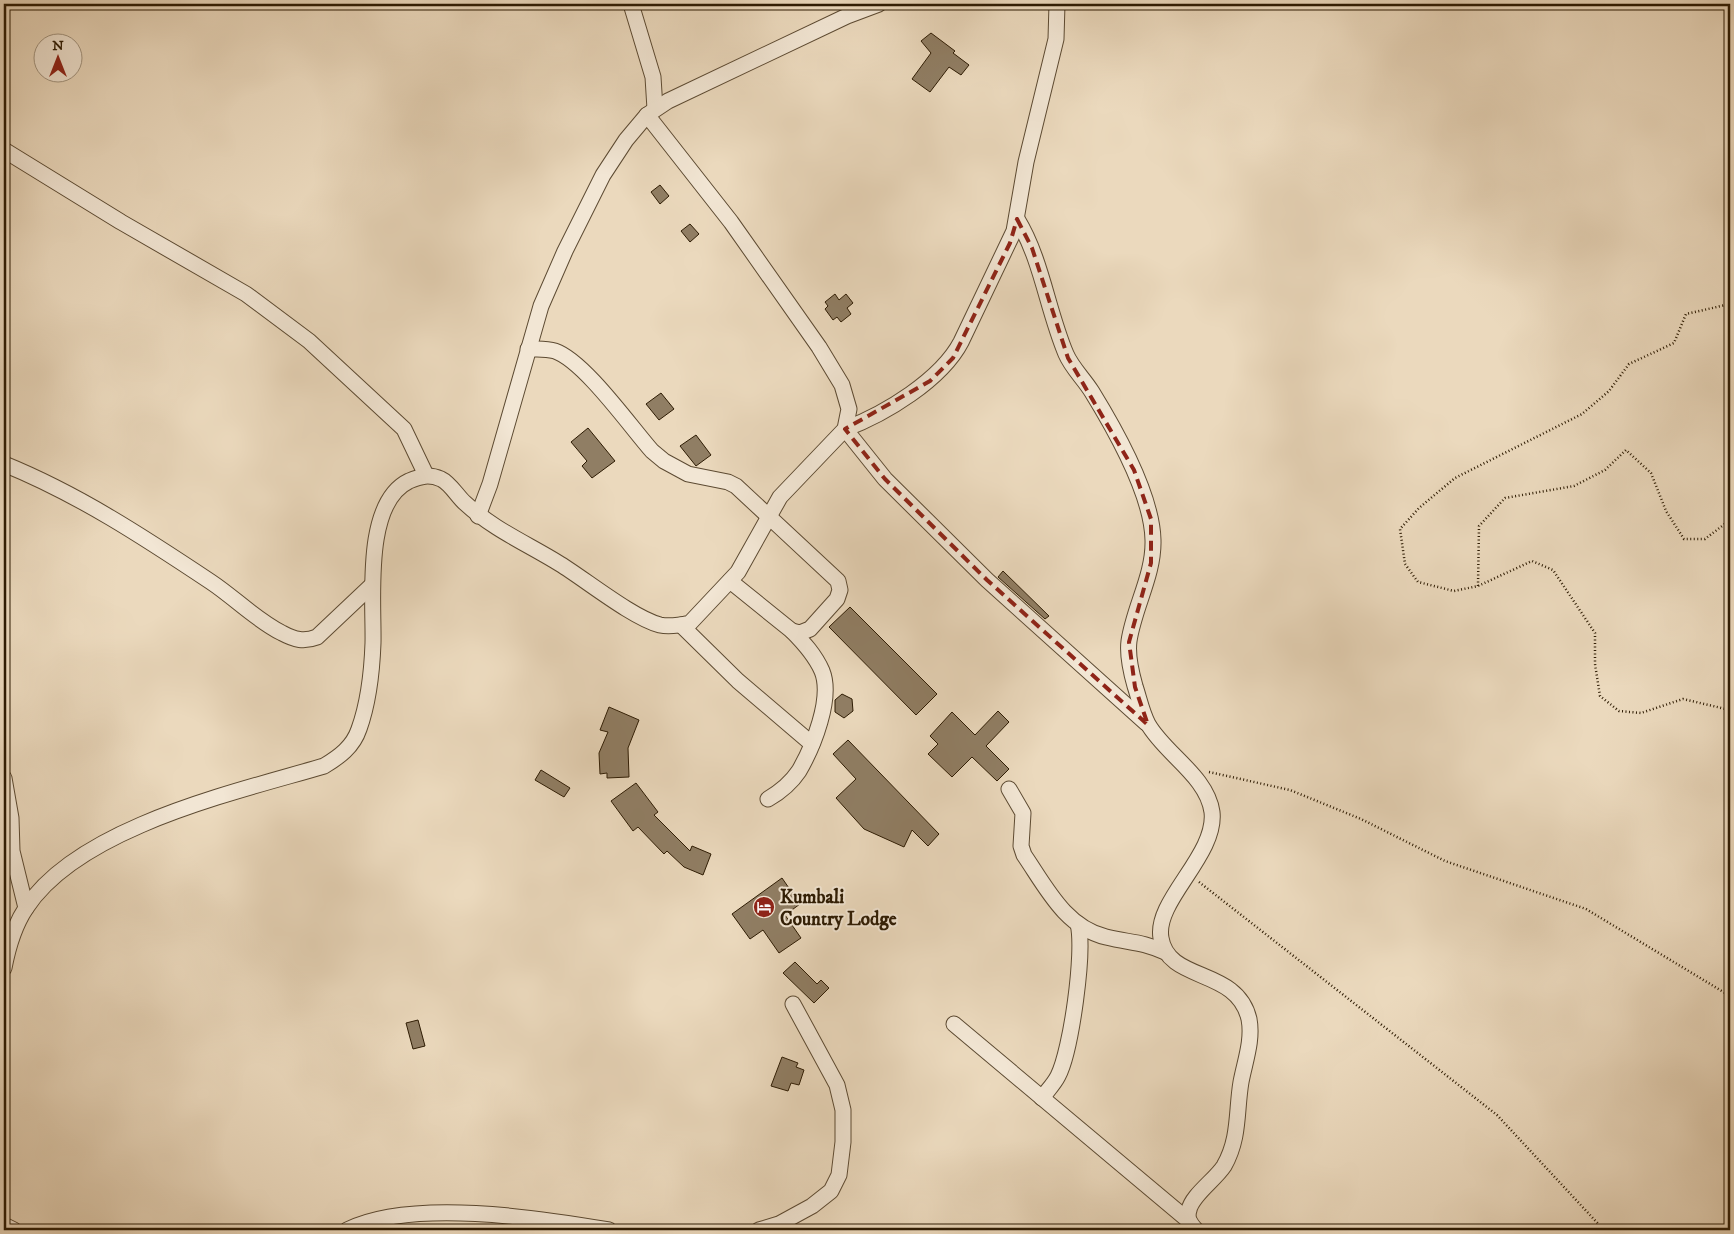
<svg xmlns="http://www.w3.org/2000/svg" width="1734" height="1234" viewBox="0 0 1734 1234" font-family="'IM FELL DW Pica',serif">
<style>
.building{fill:#907e64;stroke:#2d1b03}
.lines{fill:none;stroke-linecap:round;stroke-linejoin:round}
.minor-casing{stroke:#5c4a32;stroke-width:17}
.path{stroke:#2d1b03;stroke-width:2.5;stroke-dasharray:1 2.5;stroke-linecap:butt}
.minor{stroke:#f2e6d4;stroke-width:15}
.marked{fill:none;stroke:#8f2418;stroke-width:4;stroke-dasharray:10 6;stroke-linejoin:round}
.labels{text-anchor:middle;stroke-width:4;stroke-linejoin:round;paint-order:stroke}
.poi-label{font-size:19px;font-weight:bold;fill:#2d1b03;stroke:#f2e6d4;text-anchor:start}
</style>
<rect width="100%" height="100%" fill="#ebd9bd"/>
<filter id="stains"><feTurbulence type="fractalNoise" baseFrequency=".004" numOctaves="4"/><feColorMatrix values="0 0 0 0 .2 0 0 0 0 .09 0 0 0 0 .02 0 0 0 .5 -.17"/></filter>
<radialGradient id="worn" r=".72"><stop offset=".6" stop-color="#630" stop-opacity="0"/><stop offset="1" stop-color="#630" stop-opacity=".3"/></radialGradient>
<g class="building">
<polygon points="931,33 955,51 953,53 969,65 961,75 949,67 930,92 912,79 931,53 921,41"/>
<polygon points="660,185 669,196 660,204 651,192"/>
<polygon points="690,224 699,234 690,242 681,231"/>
<polygon points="835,294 839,300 846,294 853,303 847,308 851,314 841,322 837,317 833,320 825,309 828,306 825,302"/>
<polygon points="661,393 674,409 659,420 646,404"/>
<polygon points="588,428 615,461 592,478 582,466 587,461 571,442"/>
<polygon points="696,435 711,455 696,466 680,446"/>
<polygon points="1003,571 1049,616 1045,619 998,577"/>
<polygon points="850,607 937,694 916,715 829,627"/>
<polygon points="842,694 852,699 853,711 844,718 835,712 835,700"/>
<polygon points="609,707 639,720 628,748 629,777 607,778 607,773 600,774 599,753 608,732 600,730"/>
<polygon points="998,711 1009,722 986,746 1009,769 997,781 972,757 952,777 928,754 938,744 930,736 952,712 975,735"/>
<polygon points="848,740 939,834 928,846 912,830 904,847 864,829 836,798 856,779 833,754"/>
<polygon points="541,770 570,788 564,797 535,780"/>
<polygon points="636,783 658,812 654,815 690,851 692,846 711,854 703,875 684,867 667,851 664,854 638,827 633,831 611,801"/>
<polygon points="782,878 800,904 785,915 801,938 779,953 763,930 750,939 732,914"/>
<polygon points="795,962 817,984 821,980 829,988 814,1003 783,973"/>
<polygon points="418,1020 425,1046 413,1049 406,1023"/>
<polygon points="782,1057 798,1063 796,1067 804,1070 799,1085 791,1083 788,1091 771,1086"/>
</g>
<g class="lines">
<g class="minor-casing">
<g id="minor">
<polyline points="631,4 653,77 655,109"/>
<path d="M1057 4 1056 39 1026 162 1014 231 961 342C941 380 885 414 845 429L885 479 987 580 1146 723"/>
<polyline points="4,150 121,222 246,294 309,341 404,429 426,475"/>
<path d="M1017 219C1042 260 1047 309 1066 354 1072 368 1084 379 1092 392 1116 431 1152 494 1153 540 1154 575 1134 607 1129 641 1127 656 1131 672 1135 686 1139 698 1142 713 1148 724 1165 754 1207 776 1212 812 1217 855 1154 901 1161 938 1168 983 1237 967 1249 1019 1253 1040 1245 1061 1241 1082 1236 1111 1240 1138 1224 1166 1215 1180 1192 1195 1189 1210 1186 1219 1191 1224 1196 1230"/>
<path d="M528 349C537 349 546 348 555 351 584 361 630 426 652 451L664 461 688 474 728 482 736 486 838 581 840 590 837 599 810 629 800 633 792 631 730 581"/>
<path d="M4 464C78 494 145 538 211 582 235 598 256 620 282 633 295 640 304 642 317 637L371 586"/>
<polyline points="478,516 490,484 541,306 565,251 603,175 626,140 647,115 668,101 847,16 879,4"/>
<polyline points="681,625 738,681 812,744"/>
<polyline points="4,778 11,818 12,851 26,908"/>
<path d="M1009 789 1023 813 1021 846 1024 855C1046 887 1065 927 1106 937 1130 943 1141 941 1165 952"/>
<path d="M768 799C780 792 791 783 799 771 813 747 833 698 822 671 815 655 804 643 792 631"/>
<path d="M4 968C8 947 14 926 26 908 79 827 236 792 324 766 339 757 353 747 359 729 368 704 372 671 373 643 374 601 363 503 409 481 421 476 429 474 441 479 450 483 458 497 465 503 494 530 528 544 560 564 586 580 633 618 660 625 669 627 681 625 690 623L738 572 780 497 845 429 849 409 842 385 819 347 731 222 647 115"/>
<polyline points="954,1024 1189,1221"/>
<path d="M1042 1098C1047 1091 1054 1084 1058 1076 1071 1051 1085 951 1078 924"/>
<polyline points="4,1225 14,1230"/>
<path d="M347 1230C411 1198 539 1218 609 1230"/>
<polyline points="759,1230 779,1224 812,1206 831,1191 839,1175 843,1142 843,1110 837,1085 793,1004"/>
</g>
</g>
<g class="path">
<polyline points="1730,304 1686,314 1674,343 1629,364 1609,391 1582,414 1455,478 1419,508 1400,529 1405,564 1418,582 1454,591 1478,586 1532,561 1553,570 1595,633 1595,664 1600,696 1619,711 1641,713 1683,699 1730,710"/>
<polyline points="1478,586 1479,526 1505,498 1574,486 1605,470 1626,450 1651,473 1666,511 1684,539 1705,539 1730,520"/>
<polyline points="1209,772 1290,790 1361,819 1445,861 1586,909 1730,996"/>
<polyline points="1199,882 1497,1115 1604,1230"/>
</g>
<use href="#minor" class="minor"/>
</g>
<path class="marked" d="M1017 219 1032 248 1068 358 1134 470 1151 519V563L1129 642 1135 687 1148 725 987 580 885 479 845 429 930 381 953 358 1010 243Z"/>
<defs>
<g id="hotel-disc" transform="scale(1.125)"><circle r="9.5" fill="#8f2418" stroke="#f2e6d4"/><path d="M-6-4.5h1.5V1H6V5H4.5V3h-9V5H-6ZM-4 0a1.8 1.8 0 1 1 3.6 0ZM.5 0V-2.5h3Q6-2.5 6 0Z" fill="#fff"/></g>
</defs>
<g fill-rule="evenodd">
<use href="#hotel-disc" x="764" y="907"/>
</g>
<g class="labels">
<g class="poi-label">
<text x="780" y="903">Kumbali<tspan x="780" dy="22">Country Lodge</tspan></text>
</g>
</g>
<rect width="1734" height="1234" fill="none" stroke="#ebd9bd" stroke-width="20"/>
<rect x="5" y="5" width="1724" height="1224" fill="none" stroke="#2d1b03" stroke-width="2.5"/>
<rect x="10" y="10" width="1714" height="1214" fill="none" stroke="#2d1b03"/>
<g transform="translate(58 58)"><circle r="24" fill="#f2e6d4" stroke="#a39580"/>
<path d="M0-4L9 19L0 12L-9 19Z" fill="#8f2418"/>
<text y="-8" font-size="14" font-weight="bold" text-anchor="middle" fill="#2d1b03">N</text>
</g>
<rect width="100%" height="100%" filter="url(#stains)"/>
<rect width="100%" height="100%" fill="url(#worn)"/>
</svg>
